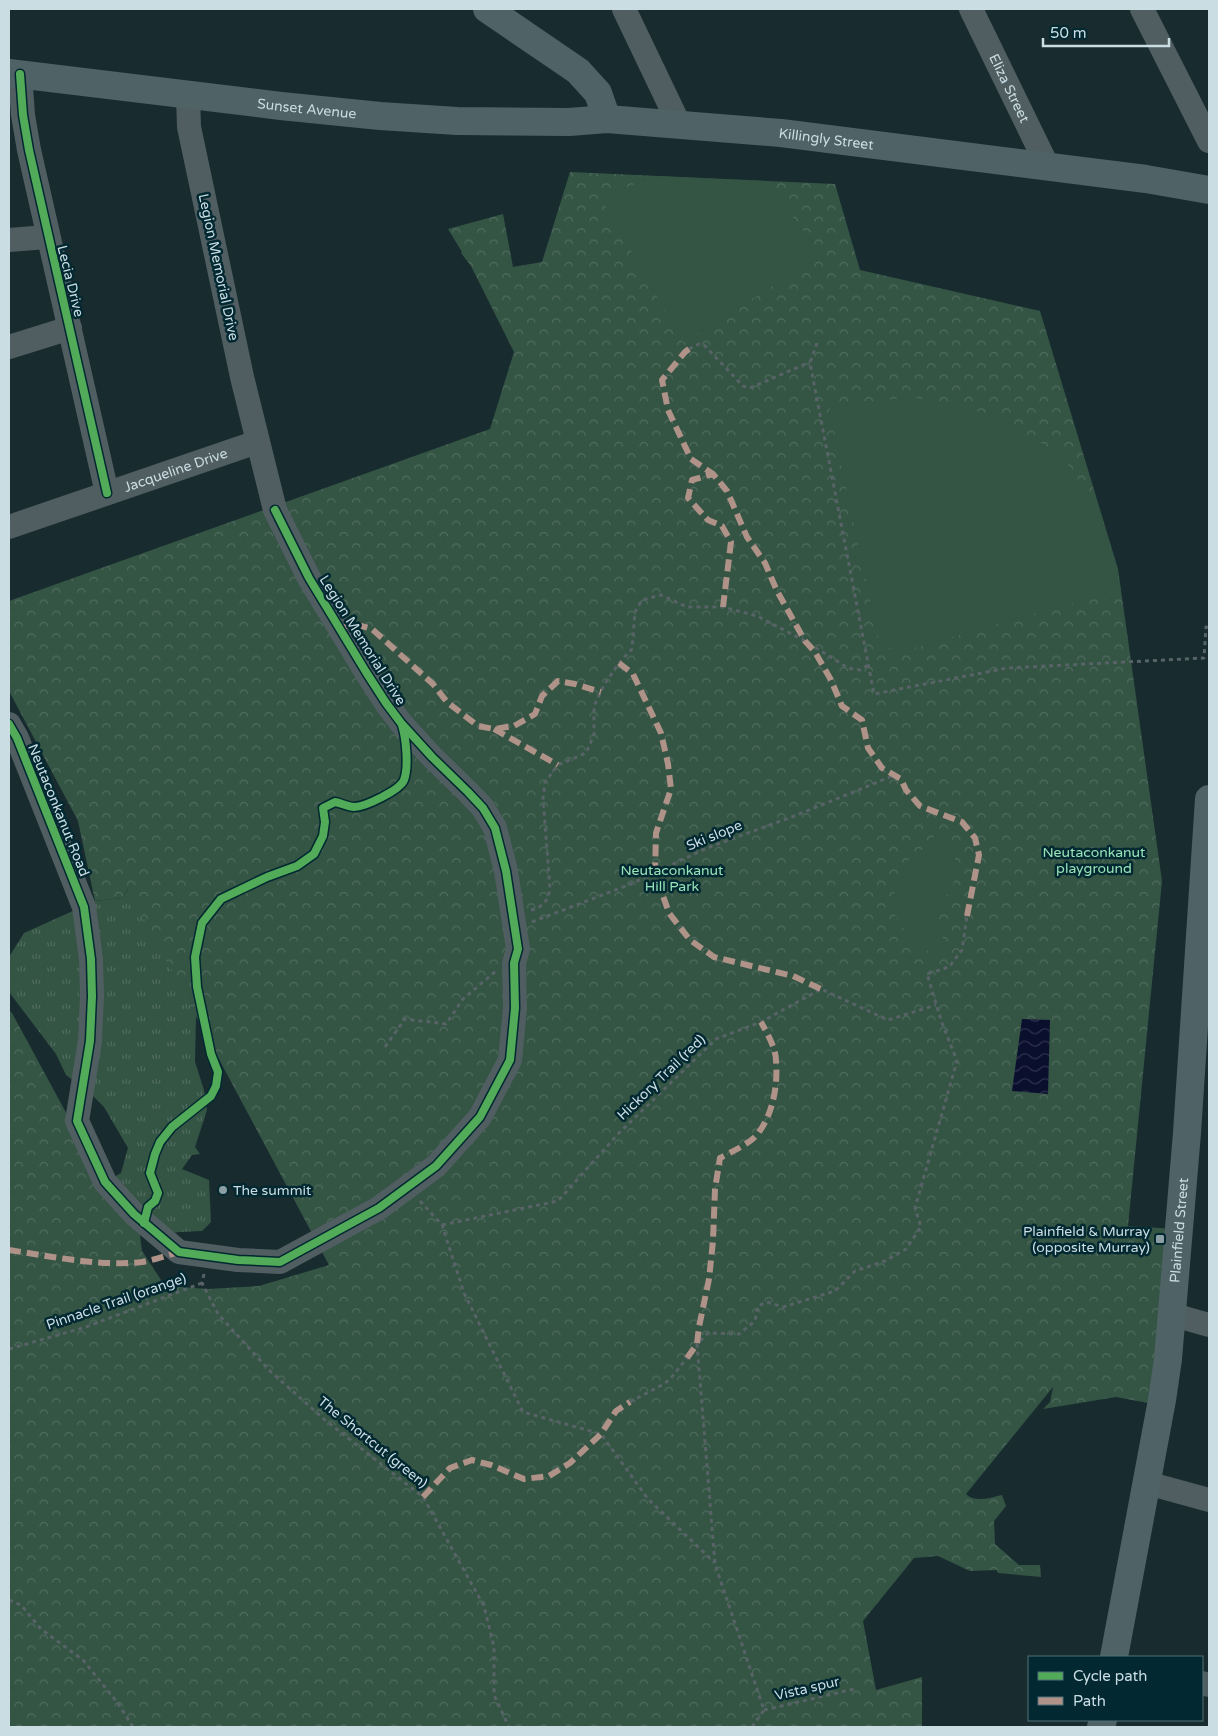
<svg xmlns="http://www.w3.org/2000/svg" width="1218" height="1736" viewBox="0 0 1218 1736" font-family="'Varela Round',sans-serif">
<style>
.grass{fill:url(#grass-tufts)}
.forest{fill:url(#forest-crowns)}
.garden{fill:#345444}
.water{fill:url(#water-waves)}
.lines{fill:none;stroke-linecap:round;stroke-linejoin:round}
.path{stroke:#576366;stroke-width:3;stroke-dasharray:4 4;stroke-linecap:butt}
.minor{stroke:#505e61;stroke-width:24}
.major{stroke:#4f6265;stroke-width:28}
.quiet{stroke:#af9288;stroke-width:6;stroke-dasharray:12 6;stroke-linecap:butt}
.cycleway-casing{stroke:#022831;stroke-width:11}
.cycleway{stroke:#51ab58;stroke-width:8}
.poi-dot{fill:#8c9fa4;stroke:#022831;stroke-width:2}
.labels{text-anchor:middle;stroke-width:5;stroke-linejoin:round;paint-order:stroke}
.street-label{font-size:14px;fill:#cadde3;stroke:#022831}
.park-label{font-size:14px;fill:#97e3b8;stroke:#022831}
.poi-label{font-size:14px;fill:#cadde3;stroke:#022831;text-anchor:start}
</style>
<defs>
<pattern id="grass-tufts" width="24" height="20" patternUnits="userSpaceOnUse" patternTransform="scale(1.25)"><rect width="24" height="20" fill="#345444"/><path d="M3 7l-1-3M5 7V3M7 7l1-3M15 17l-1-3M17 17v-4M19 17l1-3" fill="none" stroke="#506c5f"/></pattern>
<pattern id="forest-crowns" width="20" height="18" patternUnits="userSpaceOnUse" patternTransform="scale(1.25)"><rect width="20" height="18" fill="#345444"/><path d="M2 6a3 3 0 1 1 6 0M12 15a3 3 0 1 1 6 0" fill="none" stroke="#506c5f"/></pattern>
<pattern id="water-waves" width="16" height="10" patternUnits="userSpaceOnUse" patternTransform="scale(1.25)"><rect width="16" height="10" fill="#0b0f2e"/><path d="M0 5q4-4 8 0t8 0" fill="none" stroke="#2d324c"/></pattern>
</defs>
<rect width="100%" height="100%" fill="#182c30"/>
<polygon class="grass" points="162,842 196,1014 195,1062 204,1090 207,1110 195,1147 200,1154 192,1155 182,1169 209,1180 211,1222 202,1231 179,1232 148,1237 139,1235 105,1182 121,1173 128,1148 104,1107 90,1093 66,1075 56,1054 9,992 9,957 24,933 95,901 122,898"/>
<path class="forest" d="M570 172 835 184 860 270 1040 311 1118 569 1162 881 1128 1226 1176 1229 1159 1405 1116 1397 1043 1409 1050 1402 1053 1387 966 1494C975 1503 990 1498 1002 1495L1006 1506 994 1521 995 1544 1019 1565H1040L1041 1577 998 1573 997 1570 970 1571 938 1556 914 1558 863 1621 876 1690 922 1677V1727H9V1010L12 1013 95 1166 139 1228 142 1251 165 1286 208 1289 259 1286 329 1265 128 889 122 898 95 901 78 821 9 691V601L490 429 514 352 471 266 461 253 462 252 448 229 503 214 513 267 542 262Z"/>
<g class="garden">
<polygon points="654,176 765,181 822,255 683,342 601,198"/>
<polygon points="912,397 996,416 1062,456 1101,513 1121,589 899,652 879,642 829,407"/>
<polygon points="948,834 957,847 955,859 958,871 951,889 935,913 942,925 943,948 933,955 923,946 909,937 892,910 895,898 893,879 901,873 908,861 918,851 930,848 934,836"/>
</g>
<polygon class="water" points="1022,1019 1050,1020 1048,1094 1012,1091"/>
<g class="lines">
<g class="path">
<polyline points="817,343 810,363 874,694 1007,668 1204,658 1206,627 1209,628"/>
<polyline points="689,349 699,344 705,346 743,386 750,388 810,362"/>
<path d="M531 910C543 907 548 901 550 889L543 798 545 782 558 765 586 753 594 735V706L604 685 619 663 632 649 635 612 642 600 661 595 687 607H723L757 616 805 641 848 668 860 670 868 665"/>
<polyline points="532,922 631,884 707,848 797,815 895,775"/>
<polyline points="385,1047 405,1019 446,1024 463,999 496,971"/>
<polyline points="420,1201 442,1225 464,1293 523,1412 601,1434 648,1499 715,1563"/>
<polyline points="442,1225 558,1201 618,1134 716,1039 761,1022 821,989 888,1020 936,1005"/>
<polyline points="204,1274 202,1283 218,1314 270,1371 325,1420 423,1497 484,1606 494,1647 494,1695 509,1727"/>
<polyline points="9,1349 86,1327 202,1283"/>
<polyline points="630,1402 664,1384 671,1378 687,1358"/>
<polyline points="9,1600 21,1605 41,1629 83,1660 117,1702 133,1727"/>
<polyline points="764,1710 854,1689"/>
<polyline points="752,1727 764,1710 715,1564 697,1344 708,1333 739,1334 755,1321 758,1306 767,1302 783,1307 835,1291 855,1271 885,1261 906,1249 921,1227 915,1208 957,1061 942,1023 927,974 949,967 962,950 967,916"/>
</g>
<g class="minor">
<polyline points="624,9 679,124"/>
<path id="s1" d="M971 9 1048 167"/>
<polyline points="1142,9 1209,141"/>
<polyline points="20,74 23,115 29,150 107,493"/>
<polyline points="9,240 47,237"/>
<polyline points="9,347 70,328"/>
<path id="s2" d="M9 527 257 442"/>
<polyline points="9,724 17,738 84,907 91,959 92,996 90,1041 77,1121 105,1182 134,1214 179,1252 238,1260 280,1262 379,1208 436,1166 480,1117 510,1060 515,1008 514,963 518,949 506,871 495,828 483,808 468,792 432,757 401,723 386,703 366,672 309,578 275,510 242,377 189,127 188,95"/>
<polyline points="1170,1314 1209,1325"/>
<polyline points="1147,1483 1209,1500"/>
<polyline points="1202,1683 1209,1685"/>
</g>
<g class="major">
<polyline points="487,9 578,71 598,93 607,119"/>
<path id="s3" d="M9 73 281 106 380 116 457 121 569 122 607 119 781 133 1146 179 1209 190"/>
<path id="s4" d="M1114 1657 1162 1400 1168 1359 1187 1133 1209 799"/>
<polyline points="1101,1727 1103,1720"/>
</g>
<g class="quiet">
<polyline points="689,349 685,352 662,380 668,410 691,459 713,474"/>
<polyline points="723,607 731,542 722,526 708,520 688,498 692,480 713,474 727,491 747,537 765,563 777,591 805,641 815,652 831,680 842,706 862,720 868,748 882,768 901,779 906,790 920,806 962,822 975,838 979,855 967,916"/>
<polyline points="340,630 351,623 372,629 433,684 447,702 478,726 494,729 514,726 535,714 542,696 558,681 575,684 601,692"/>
<polyline points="619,663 633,674 661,733 668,764 671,789 656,833 655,873 669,913 690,940 714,957 793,976 821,989"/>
<polyline points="494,729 558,765"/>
<path d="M9 1250C48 1256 103 1267 142 1262 155 1260 167 1255 179 1252"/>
<path d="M687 1358 697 1344 699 1327 709 1279 713 1241 715 1189 720 1158C731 1152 752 1143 759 1132 773 1113 778 1085 776 1061 776 1048 767 1033 761 1022"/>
<polyline points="423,1497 450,1468 472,1460 491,1465 524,1479 549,1476 570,1463 601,1434 616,1411 630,1402"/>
</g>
<g class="cycleway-casing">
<g id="cycleway">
<polyline points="20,74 23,115 29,150 107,493"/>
<polyline points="9,724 17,738 84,907 91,959 92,996 90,1041 77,1121 105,1182 134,1214 179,1252 238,1260 280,1262 379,1208 436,1166 480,1117 510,1060 515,1008 514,963 518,949 506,871 495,828 483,808 468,792 432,757 401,723 386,703 366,672 309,578 275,510"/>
<path d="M144 1223 148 1207 155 1201 158 1193 150 1173 155 1154 160 1142 172 1127 211 1096 216 1086 218 1072 211 1054 197 987 195 957 202 923 221 899 267 877 297 866 314 854 323 836 325 822 323 808 335 802C341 803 348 807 354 807 365 807 400 790 404 780 409 767 406 738 402 725"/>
</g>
</g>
<use href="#cycleway" class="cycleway"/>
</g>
<g class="poi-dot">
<circle cx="223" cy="1190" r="5"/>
<rect x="1155" y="1234" width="10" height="10" rx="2.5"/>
</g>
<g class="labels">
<g class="street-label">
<text dy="5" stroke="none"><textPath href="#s1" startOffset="88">Eliza Street</textPath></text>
<text dy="5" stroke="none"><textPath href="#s3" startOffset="300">Sunset Avenue</textPath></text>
<text dy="5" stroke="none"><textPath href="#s3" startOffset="821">Killingly Street</textPath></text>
<text transform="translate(219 267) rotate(78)" y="5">Legion Memorial Drive</text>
<text transform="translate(71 281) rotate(76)" y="5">Lecia Drive</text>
<text dy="5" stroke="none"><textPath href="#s2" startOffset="176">Jacqueline Drive</textPath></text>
<text transform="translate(363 640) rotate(58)" y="5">Legion Memorial Drive</text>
<text transform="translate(59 810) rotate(68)" y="5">Neutaconkanut Road</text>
<text transform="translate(714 835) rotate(-22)" y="5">Ski slope</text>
<text transform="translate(661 1077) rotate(-44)" y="5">Hickory Trail (red)</text>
<text dy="5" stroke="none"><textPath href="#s4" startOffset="432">Plainfield Street</textPath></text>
<text transform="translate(116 1301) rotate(-19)" y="5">Pinnacle Trail (orange)</text>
<text transform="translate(373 1442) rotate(39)" y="5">The Shortcut (green)</text>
<text transform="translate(807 1688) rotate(-13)" y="5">Vista spur</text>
</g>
<g class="park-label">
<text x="1094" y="857">Neutaconkanut<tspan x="1094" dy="16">playground</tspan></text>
<text x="672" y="875">Neutaconkanut<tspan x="672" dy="16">Hill Park</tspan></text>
</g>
<g class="poi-label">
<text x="233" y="1195">The summit</text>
<text x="1150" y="1236" text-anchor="end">Plainfield &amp; Murray<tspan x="1150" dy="16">(opposite Murray)</tspan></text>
</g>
</g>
<rect width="1218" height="1736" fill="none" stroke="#cadde3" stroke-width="20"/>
<rect x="1028" y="1656" width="175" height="65" fill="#022831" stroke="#527078"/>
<rect x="1038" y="1672" width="25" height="8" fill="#51ab58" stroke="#527078"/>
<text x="1073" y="1681" font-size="15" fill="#cadde3">Cycle path</text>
<rect x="1038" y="1697" width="25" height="8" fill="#af9288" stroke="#527078"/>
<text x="1073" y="1706" font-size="15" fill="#cadde3">Path</text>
<path d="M1043 38v8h126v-8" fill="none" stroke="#cadde3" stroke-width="2.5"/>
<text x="1050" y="38" font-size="15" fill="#cadde3" stroke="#022831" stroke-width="4" paint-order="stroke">50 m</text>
</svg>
